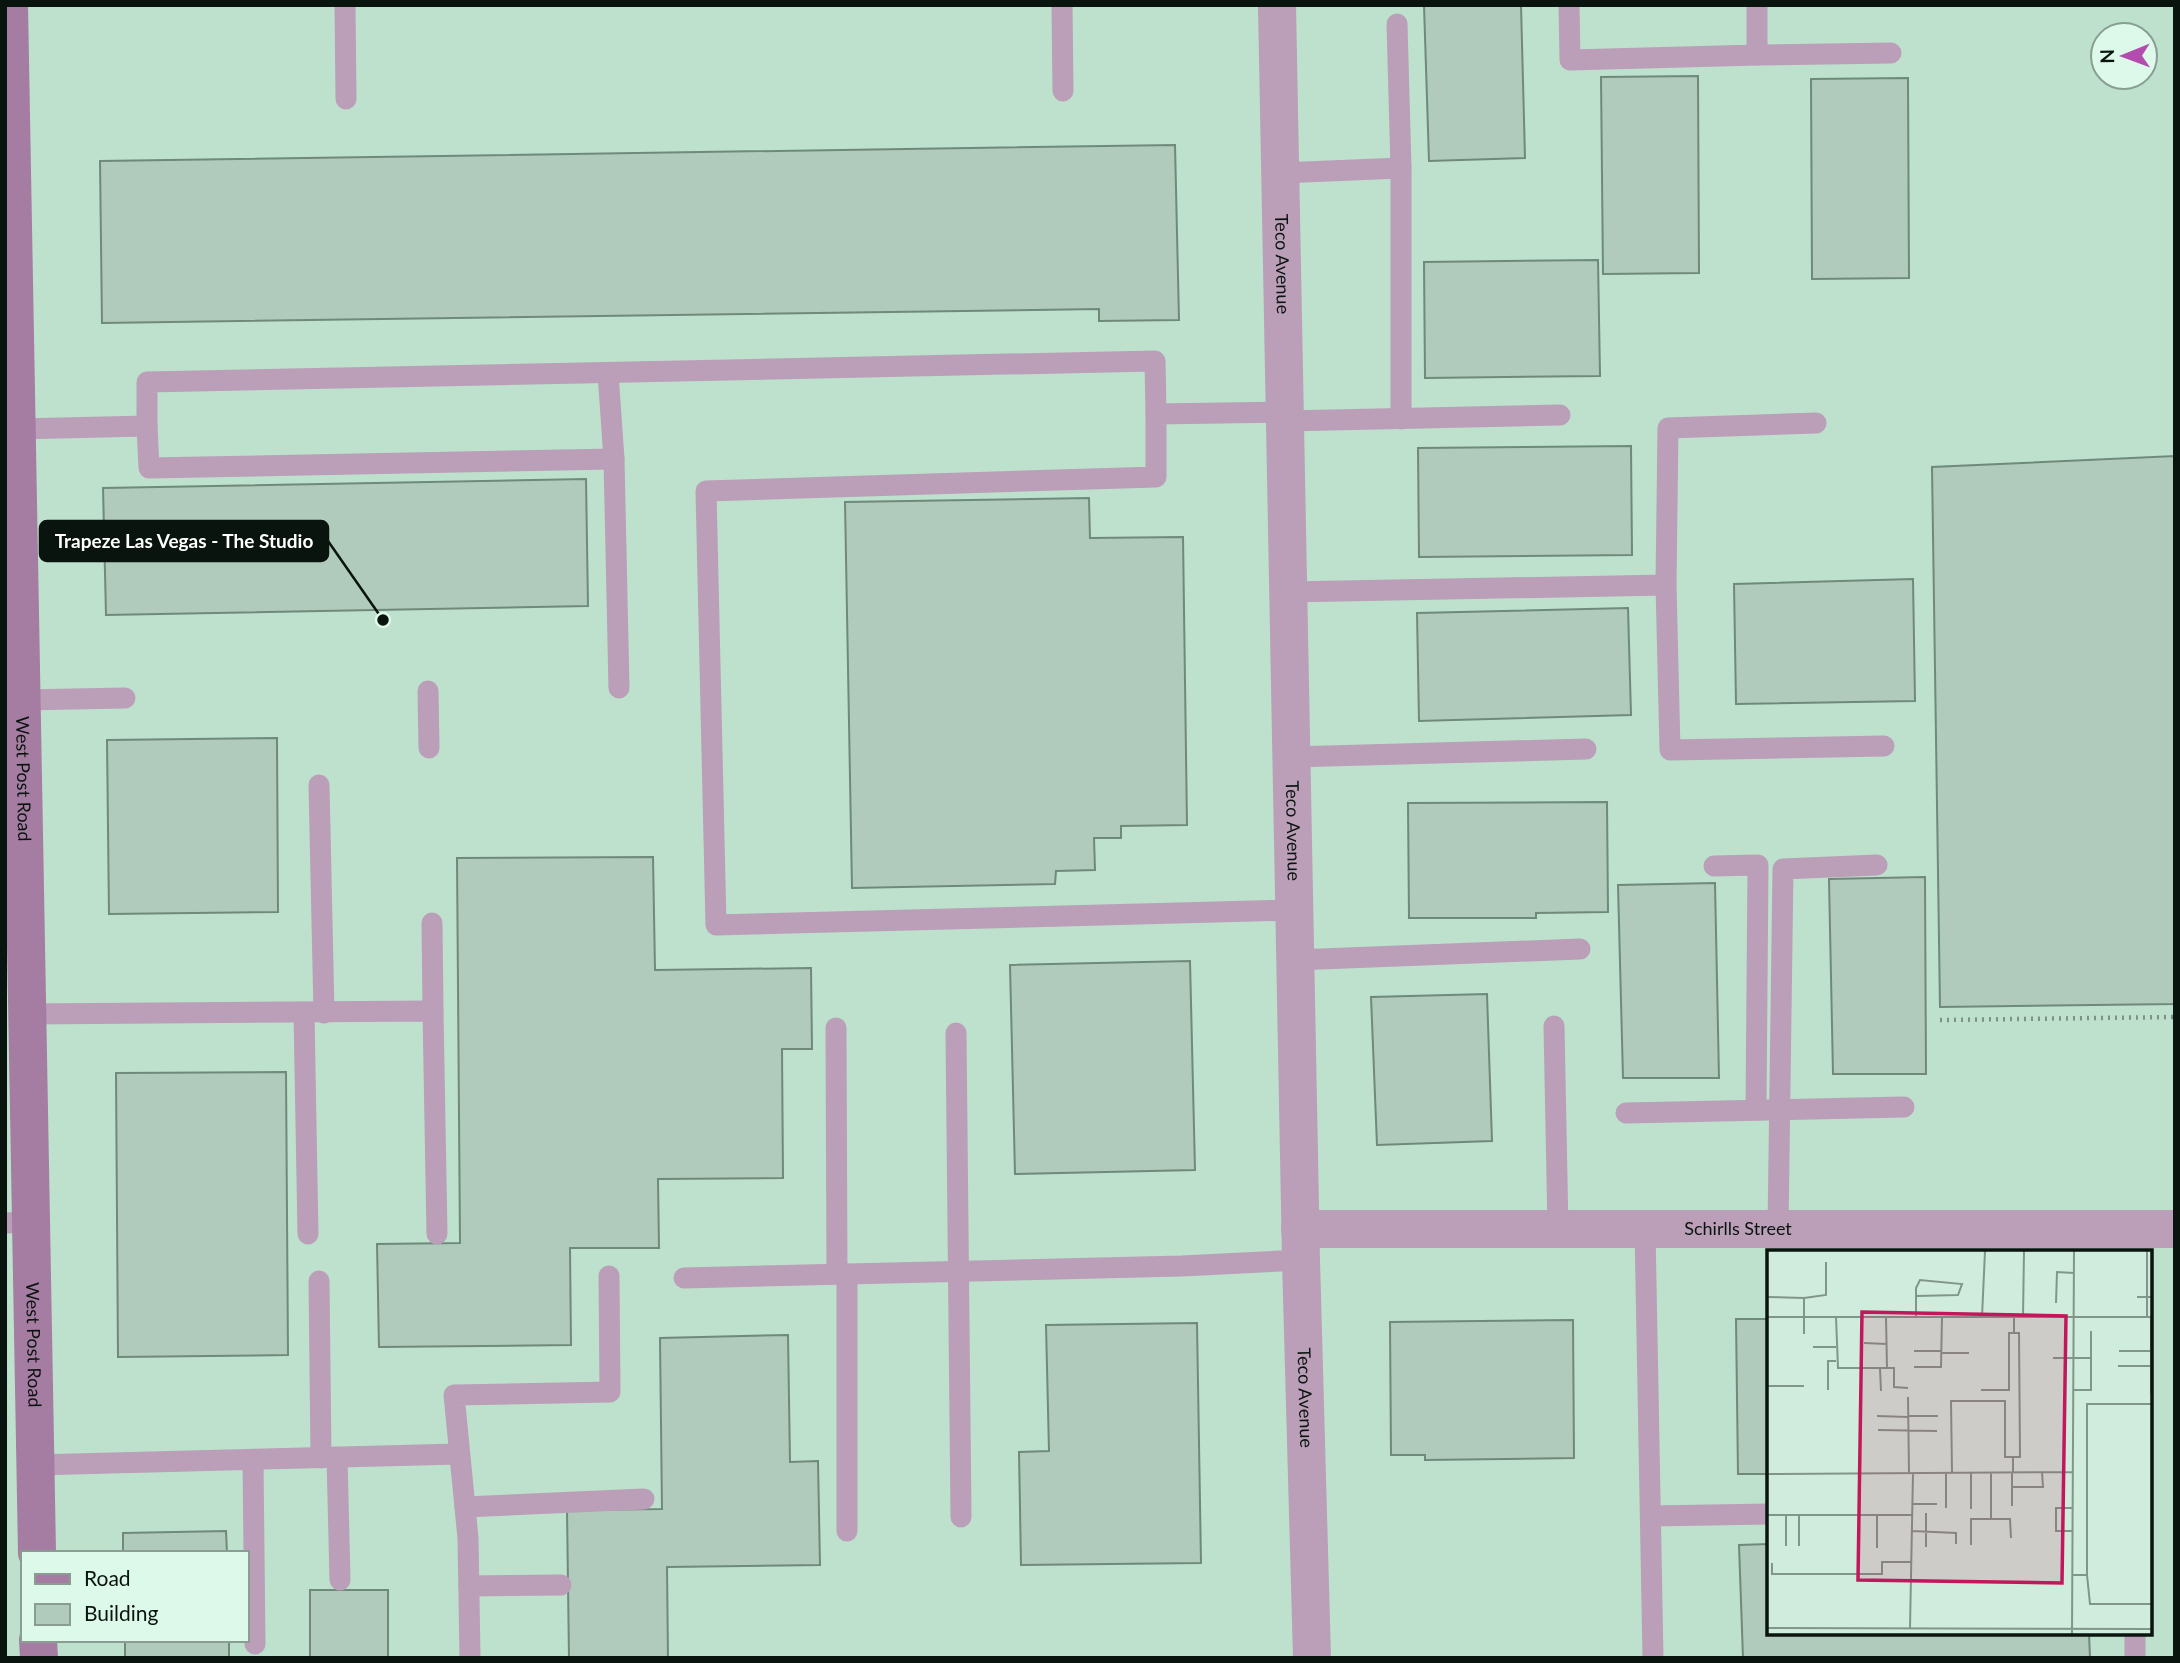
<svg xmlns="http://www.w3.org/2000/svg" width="2180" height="1663" viewBox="0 0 2180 1663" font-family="Lato,sans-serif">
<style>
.built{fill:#bde1cd;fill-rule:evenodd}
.building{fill:#b0cbbc;stroke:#6f897a;stroke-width:2}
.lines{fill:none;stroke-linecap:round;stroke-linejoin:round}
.path{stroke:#7d9186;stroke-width:4.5;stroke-dasharray:2 5;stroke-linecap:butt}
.lane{stroke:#bb9eb8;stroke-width:21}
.street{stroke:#bb9eb8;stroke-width:38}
.secondary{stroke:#a57ca2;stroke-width:38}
.labels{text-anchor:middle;stroke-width:6;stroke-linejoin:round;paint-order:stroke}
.street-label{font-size:18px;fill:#0a140f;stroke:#ddf9e9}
.inset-road{fill:none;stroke:#81968a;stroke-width:2}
.view{fill:#c2185b;fill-opacity:0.15;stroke:#c2185b;stroke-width:3.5}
.inset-edge{fill:none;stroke:#0a140f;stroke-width:3.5}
.leader{fill:none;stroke:#0a140f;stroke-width:2.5}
.callout-dot{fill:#0a140f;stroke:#ddf9e9;stroke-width:2.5}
.callout{fill:#0a140f;stroke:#0a140f;stroke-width:2.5}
.callout-label{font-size:19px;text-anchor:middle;font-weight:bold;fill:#fff}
</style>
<rect width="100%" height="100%" fill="#d0ecdc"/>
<path class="built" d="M5 5H2175V1658H5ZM2103 35H2145V77H2103ZM1769 1252H2150V1633H1769ZM23 1553H247V1640H23Z"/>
<g class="building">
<polygon points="1424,5 1521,5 1525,158 1429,161"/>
<polygon points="1698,76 1699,273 1603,274 1601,77"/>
<polygon points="1908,78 1909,278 1812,279 1811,79"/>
<polygon points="1175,145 1179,320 1099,321 1099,309 102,323 100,161"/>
<polygon points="1598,260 1600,376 1425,378 1424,262"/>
<polygon points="1631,446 1632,555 1419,557 1418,448"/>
<polygon points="2175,456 2175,1004 1940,1007 1932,467"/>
<polygon points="586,479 588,606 106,615 103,488"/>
<polygon points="1089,498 1090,538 1183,537 1187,825 1121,826 1121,838 1094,838 1095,870 1056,871 1055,884 852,888 845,502"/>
<polygon points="1913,579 1915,701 1736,704 1734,584"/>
<polygon points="1628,608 1631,715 1419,721 1417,613"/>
<polygon points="277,738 278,912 109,914 107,740"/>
<polygon points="1607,802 1608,912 1536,913 1536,918 1409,918 1408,803"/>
<polygon points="653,857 655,970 811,968 812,1049 782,1049 783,1178 658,1179 659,1248 570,1248 571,1345 379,1347 377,1244 460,1243 457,858"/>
<polygon points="1925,877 1926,1074 1833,1074 1829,879"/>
<polygon points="1715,883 1719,1078 1623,1078 1618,885"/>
<polygon points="1190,961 1195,1170 1015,1174 1010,965"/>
<polygon points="1487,994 1492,1141 1377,1145 1371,997"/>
<polygon points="286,1072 288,1355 118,1357 116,1073"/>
<polygon points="1736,1319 1769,1319 1769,1474 1738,1474"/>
<polygon points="1573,1320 1574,1458 1425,1460 1425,1455 1391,1455 1390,1322"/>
<polygon points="1197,1323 1201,1563 1021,1565 1019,1452 1049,1451 1046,1325"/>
<polygon points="788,1335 790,1462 818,1461 820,1565 667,1567 668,1658 569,1658 567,1510 662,1509 660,1338"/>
<polygon points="226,1531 227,1553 123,1553 123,1533"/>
<polygon points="1769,1544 1769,1633 2089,1633 2090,1658 1743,1658 1739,1545"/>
<rect x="310" y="1590" width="78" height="68"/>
<rect x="125" y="1640" width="104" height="18"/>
</g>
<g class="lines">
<polyline class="path" points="1940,1020 2175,1017"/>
<g class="lane">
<polyline points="345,5 346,99"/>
<polyline points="1062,5 1063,91"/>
<polyline points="1569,5 1570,60 1757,55 1757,5"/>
<polyline points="1397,24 1401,168"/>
<polyline points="1757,55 1891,53"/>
<polyline points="1280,173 1401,168 1401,419"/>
<polyline points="608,373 614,459"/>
<polyline points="1285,412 1156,414 1156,477 706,491 716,925 1294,910"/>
<polyline points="1285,421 1560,415"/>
<polyline points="147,426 149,468 614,459 619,688"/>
<polyline points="17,429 147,426 147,382 1155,361 1156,414"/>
<polyline points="1666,585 1668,428 1816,423"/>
<polyline points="1288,592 1666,585 1670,750 1884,746"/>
<polyline points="428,691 429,748"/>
<polyline points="22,700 125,698"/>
<polyline points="1291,757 1586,749"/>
<polyline points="319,785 324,1013"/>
<polyline points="1714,866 1758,865 1756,1110"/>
<polyline points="432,923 433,1011"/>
<polyline points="1295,960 1580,949"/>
<polyline points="27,1014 433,1011 437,1234"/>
<polyline points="304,1014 308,1234"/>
<polyline points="1554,1026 1558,1229"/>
<polyline points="836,1028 837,1274"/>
<polyline points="956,1033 961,1517"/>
<polyline points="1626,1113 1904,1107"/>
<polyline points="5,1223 31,1222"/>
<polyline points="1645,1229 1653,1658"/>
<polyline points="1778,1229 1783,869 1877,865"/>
<polyline points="847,1274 847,1531"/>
<polyline points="684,1278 1182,1266 1301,1260"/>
<polyline points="319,1281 321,1458"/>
<polyline points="337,1457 340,1580"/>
<polyline points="253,1460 255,1644"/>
<polyline points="35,1465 458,1454"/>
<polyline points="465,1507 644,1499"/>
<polyline points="1651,1516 1769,1514"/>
<polyline points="469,1586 561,1585"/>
<polyline points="2135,1633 2135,1658"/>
<polyline points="470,1658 468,1538 454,1395 610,1392 609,1276"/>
</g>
<g class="street">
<path id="s1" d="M1277 5 1301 1260 1312 1658"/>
<path id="s2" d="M1300 1229H2175"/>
</g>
<g class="secondary">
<path id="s3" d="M9 5 37 1553"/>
<polyline points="38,1640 39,1658"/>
</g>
</g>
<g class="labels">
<g class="street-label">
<text dy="6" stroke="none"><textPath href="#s1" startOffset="259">Teco Avenue</textPath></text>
<text dy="6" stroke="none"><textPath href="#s3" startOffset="774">West Post Road</textPath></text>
<text dy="6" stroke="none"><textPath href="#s1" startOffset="826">Teco Avenue</textPath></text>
<text dy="6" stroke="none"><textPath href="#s2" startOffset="438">Schirlls Street</textPath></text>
<text dy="6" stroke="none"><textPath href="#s3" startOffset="1340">West Post Road</textPath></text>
<text dy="6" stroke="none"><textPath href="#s1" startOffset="1393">Teco Avenue</textPath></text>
</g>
</g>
<g transform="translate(1767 1250)">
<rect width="385" height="385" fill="#d0ecdc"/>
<path class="inset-road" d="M380 1V47H385M149 46 191 45 195 34 153 30 149 38V67M0 47 37 48V84M370 47H380V67M37 48 59 45V12M289 53 290 22 307 23M0 67H385M69 67 71 118H127V137L141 138M119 67 120 119M215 67 218 1M256 67 257 1M384 67V143M97 93 120 94M46 97H69M147 101H174M352 101H385M174 103H202M286 108H324V81M351 116H385M147 117H174L175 67M113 119 114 141M0 136H37M61 140V111H69M214 140H242V83H247M306 140H324V108M141 147 142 223M110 166 141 167M141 166H171M111 180 170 181M246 207H253L252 83H247V67M179 222V258M185 222 184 151H238V207H246V222M204 222V259M245 222V256M0 224 306 222M245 237H276L275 222M145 254H170M159 263V297M0 265H145M32 265V296M110 265V298M224 269H243L244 288M145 281 189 283V294M305 281H289V258H306M204 295V269H224V222M19 296V265M5 313V324H115V312H144M305 325H320L323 354H385M320 325V154H385M0 378 385 379M143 378 146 223M305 384 307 1"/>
<path class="view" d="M95 62 299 66 295 333 91 330Z"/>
<rect width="385" height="385" class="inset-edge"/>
</g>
<path class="leader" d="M383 620L328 541"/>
<circle class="callout-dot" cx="383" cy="620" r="7"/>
<rect class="callout" x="40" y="521" width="288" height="40" rx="7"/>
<g class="callout-label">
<text x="184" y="548">Trapeze Las Vegas - The Studio</text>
</g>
<rect width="2180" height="1663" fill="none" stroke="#0a140f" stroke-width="14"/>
<rect x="21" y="1551" width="228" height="91" fill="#ddf9e9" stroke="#899d92" stroke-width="2"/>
<rect x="35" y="1574" width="35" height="10" fill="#a57ca2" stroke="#899d92" stroke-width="2"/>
<text x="84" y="1586" font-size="21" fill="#0a140f">Road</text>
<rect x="35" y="1604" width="35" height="21" fill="#b0cbbc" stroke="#899d92" stroke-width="2"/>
<text x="84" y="1621" font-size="21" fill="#0a140f">Building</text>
<g transform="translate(2124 56) rotate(269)"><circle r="33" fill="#ddf9e9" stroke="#899d92" stroke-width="2"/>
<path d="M0-5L12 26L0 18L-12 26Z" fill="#b44caf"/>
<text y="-10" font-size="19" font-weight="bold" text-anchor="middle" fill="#0a140f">N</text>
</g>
</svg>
